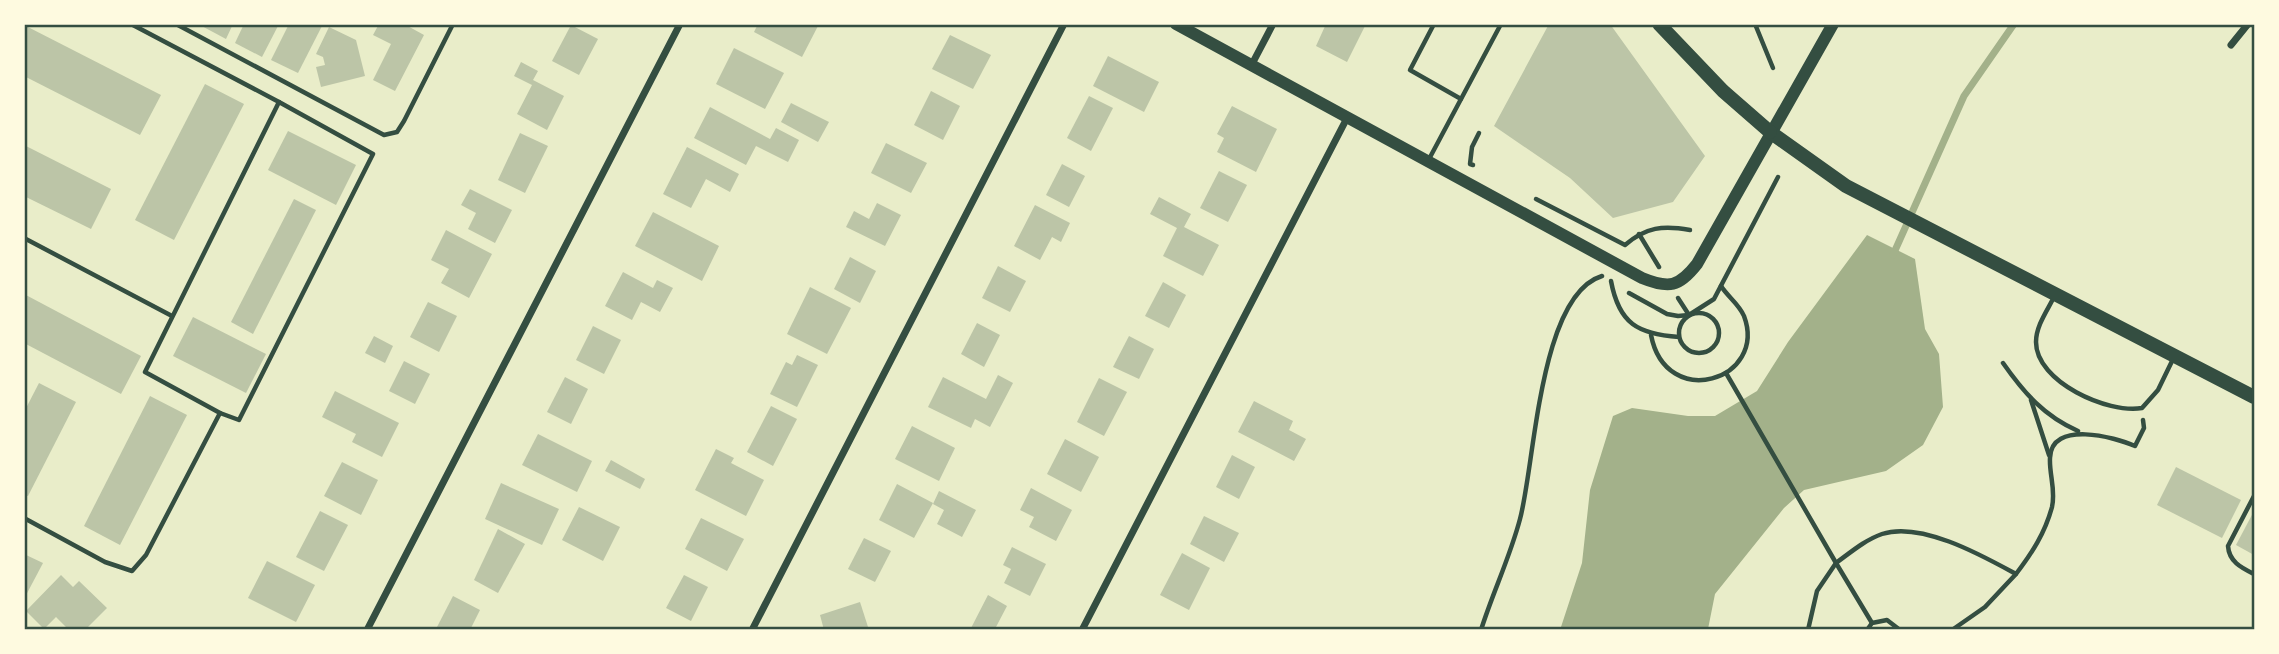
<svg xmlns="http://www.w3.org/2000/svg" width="2279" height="654" viewBox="0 0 2279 654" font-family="Raleway,sans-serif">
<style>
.water{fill:#a3b18a}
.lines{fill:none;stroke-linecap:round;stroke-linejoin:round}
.stream{stroke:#a3b18a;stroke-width:7}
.building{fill:#bcc5a7}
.path{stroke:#344e41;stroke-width:4.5}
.service{stroke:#344e41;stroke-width:4.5}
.minor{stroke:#344e41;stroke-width:7}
.tertiary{stroke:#344e41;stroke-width:12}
.secondary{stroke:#344e41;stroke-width:14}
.primary{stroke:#344e41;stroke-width:14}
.neatline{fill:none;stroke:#344e41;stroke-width:2.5}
</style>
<rect width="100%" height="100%" fill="#e9edc9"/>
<polygon class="water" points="1867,235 1915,259 1925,329 1939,354 1943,407 1923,445 1886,471 1804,490 1784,508 1715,594 1708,629 1560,630 1582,563 1590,490 1613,416 1632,408 1688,416 1715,416 1757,391 1788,342"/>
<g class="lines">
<polyline class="stream" points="1893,255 1964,96 2014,24"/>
</g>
<g class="building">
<polygon points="198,24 233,24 226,39"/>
<polygon points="244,24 279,24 262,57 235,43"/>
<polygon points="289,24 323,24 298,73 271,60"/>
<polygon points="379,24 404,24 424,35 395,91 373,80 391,44 373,35"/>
<polygon points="758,24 819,24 802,57 754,32"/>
<polygon points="1326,24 1366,24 1347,62 1316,46"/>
<polygon points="1549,24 1610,24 1705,156 1673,202 1613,218 1570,178 1494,126"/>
<polygon points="24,25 161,95 140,135 24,76"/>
<polygon points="571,25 598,39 579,75 552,61"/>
<polygon points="329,27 356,40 365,76 321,87 316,67 325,65 323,57 316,54"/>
<polygon points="950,35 991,55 973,89 932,69"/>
<polygon points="734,48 784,73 765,109 716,84"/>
<polygon points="1108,56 1159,82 1144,112 1093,86"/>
<polygon points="521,62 538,71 533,80 564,96 547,130 517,114 532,85 514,76"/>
<polygon points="205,84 244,104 174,240 135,220"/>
<polygon points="931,91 960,106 943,140 914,125"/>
<polygon points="1089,96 1113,108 1091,151 1067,138"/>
<polygon points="791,103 829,122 818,142 781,122"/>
<polygon points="1232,106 1277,129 1256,172 1217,152 1224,138 1217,134"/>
<polygon points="710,107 770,139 776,128 799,140 788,162 756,146 746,165 694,138"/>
<polygon points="288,131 356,165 336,205 268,170"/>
<polygon points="520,133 548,146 525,193 498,180"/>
<polygon points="886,143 927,163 911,193 871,173"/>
<polygon points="24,145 111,189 91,229 24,196"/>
<polygon points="687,147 739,174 730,192 706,179 691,208 663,194"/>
<polygon points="1062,164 1085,176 1069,207 1046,195"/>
<polygon points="1219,171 1247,185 1228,222 1200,208"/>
<polygon points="470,189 512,210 495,243 468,229 476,213 461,205"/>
<polygon points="1159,197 1191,214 1184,227 1219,245 1203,276 1163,256 1177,228 1150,214"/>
<polygon points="294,199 316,210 253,334 231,322"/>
<polygon points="877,203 901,215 885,246 846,227 854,211 869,219"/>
<polygon points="1035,205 1070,223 1061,242 1052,237 1040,260 1014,246"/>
<polygon points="653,212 719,246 702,281 635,246"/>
<polygon points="446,230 492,254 469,298 441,283 449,269 431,260"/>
<polygon points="850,257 876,271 860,303 834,289"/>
<polygon points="998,266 1026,281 1010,312 982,298"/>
<polygon points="623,272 653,288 657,280 673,288 660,312 641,302 632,320 605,306"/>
<polygon points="1163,282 1186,295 1169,328 1145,316"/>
<polygon points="810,287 851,308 827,354 787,334"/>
<polygon points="24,294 141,356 121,394 24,343"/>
<polygon points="428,302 457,316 439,352 410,337"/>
<polygon points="193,317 266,354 246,393 173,356"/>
<polygon points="977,323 1000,335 984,367 961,354"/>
<polygon points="593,326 621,340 604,374 576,360"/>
<polygon points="374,336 393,346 385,363 365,353"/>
<polygon points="1129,336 1154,349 1139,379 1113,367"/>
<polygon points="797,355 818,365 797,407 770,394 786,362 792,365"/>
<polygon points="404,361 430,374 415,404 389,391"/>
<polygon points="998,375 1013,383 990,427 975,419 971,428 928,407 943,377 986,399"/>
<polygon points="565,377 588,389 571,424 547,412"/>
<polygon points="1099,378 1127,392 1104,436 1077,422"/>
<polygon points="39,383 76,402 28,496 24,495 24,412"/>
<polygon points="335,391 399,423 382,457 352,442 356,434 322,417"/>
<polygon points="150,396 187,415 120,545 84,526"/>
<polygon points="1254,401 1293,421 1289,430 1306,439 1294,461 1238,432"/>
<polygon points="771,406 797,419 773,466 747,452"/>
<polygon points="912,426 955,448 939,481 895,459"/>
<polygon points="538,434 592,461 577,492 522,465"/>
<polygon points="1065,439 1099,457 1081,492 1047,474"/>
<polygon points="716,449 734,458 731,463 764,480 746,516 695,490"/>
<polygon points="1232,455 1255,467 1239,499 1216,487"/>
<polygon points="611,460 645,479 640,489 605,471"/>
<polygon points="342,462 378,480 361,515 324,496"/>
<polygon points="2176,467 2241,500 2222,538 2157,505"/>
<polygon points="501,483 559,509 542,545 485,519"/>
<polygon points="897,484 933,503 914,538 879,520"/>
<polygon points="1031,488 1072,510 1056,541 1029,527 1034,517 1020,510"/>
<polygon points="939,491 976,510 962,537 937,524 944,510 933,504"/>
<polygon points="579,507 620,527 603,561 562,540"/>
<polygon points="320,511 348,525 324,571 296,557"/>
<polygon points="2254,511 2254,555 2236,545"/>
<polygon points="1204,516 1239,533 1224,562 1190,544"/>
<polygon points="701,518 744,539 727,571 685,549"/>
<polygon points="498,529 525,544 498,593 474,580"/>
<polygon points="864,538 891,551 875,582 848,569"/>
<polygon points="1012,547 1046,564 1030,596 1004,583 1011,569 1003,565"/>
<polygon points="1182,553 1210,568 1189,610 1160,595"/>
<polygon points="24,554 43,563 24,599"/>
<polygon points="267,561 315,585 296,622 248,598"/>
<polygon points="61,575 73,587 79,581 107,608 85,630 69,630 56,617 44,629 26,611"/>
<polygon points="684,575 708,587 691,621 666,608"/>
<polygon points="988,595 1007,606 996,627 1000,630 970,630"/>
<polygon points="453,596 480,610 470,630 437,627"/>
<polygon points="860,602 869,630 824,630 820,615"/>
</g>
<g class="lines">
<g class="path">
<polyline points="1755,24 1773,68"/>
<polyline points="1473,165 1470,164 1472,147 1479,133"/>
<path d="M1536 199 1625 245C1646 227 1663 225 1690 230"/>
<polyline points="1639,234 1659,267"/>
<path d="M1611 281C1619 324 1638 334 1679 337"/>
<polyline points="1629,293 1667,314 1678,316 1689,315 1714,299 1778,177"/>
<polyline points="1678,298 1689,315"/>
<circle cx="1699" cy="333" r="20"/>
<path d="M1651 335C1666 412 1768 380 1744 316 1739 304 1728 297 1721 286"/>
<path d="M2003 363C2024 393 2044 416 2078 431"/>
<polyline points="1726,373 1836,563 1817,591 1808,630"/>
<polyline points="2031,400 2049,455"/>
<path d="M1872 623 1836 563C1851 552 1865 540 1882 534 1921 521 1983 556 2016 574 2032 553 2045 533 2052 507 2056 490 2049 474 2050 458 2051 420 2115 437 2135 446L2144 428 2143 420"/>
<path d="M1481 630C1493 592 1510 557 1520 519 1535 464 1539 295 1602 276"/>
<polyline points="1867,630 1872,623 1887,620 1900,630"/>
<polyline points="1952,630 1985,607 2016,574"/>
</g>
<g class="service">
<polyline points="176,24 384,135 397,132 404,121 453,24"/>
<polyline points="1434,24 1410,70 1461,99"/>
<polyline points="1428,161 1501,24"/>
<polyline points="24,238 172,316"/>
<path d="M2054 297C2047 311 2036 326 2036 342 2036 382 2108 414 2142 408L2158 390 2174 357"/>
<polyline points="220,413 239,420 373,154 279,102"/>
<path d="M2254 496 2228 546C2229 562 2242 568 2254 574"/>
<polyline points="24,518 105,562 132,571 146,555 220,413 145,372 279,102 131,24"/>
</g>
<g class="minor">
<polyline points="2231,45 2248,24"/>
<polyline points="1251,66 1273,24"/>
<polyline points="367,630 680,24"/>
<polyline points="752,630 1064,24"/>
<polyline points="1082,630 1347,118"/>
</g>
<path class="tertiary" d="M1176 24 1642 278C1669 289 1679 287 1697 264L1833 24"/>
<polyline class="secondary" points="1770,132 1846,186 2254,397"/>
<polyline class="primary" points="1659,24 1723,91 1770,132"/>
</g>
<rect width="2279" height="654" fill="none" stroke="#fefae0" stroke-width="52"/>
<rect x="26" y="26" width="2227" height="602" class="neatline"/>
</svg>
